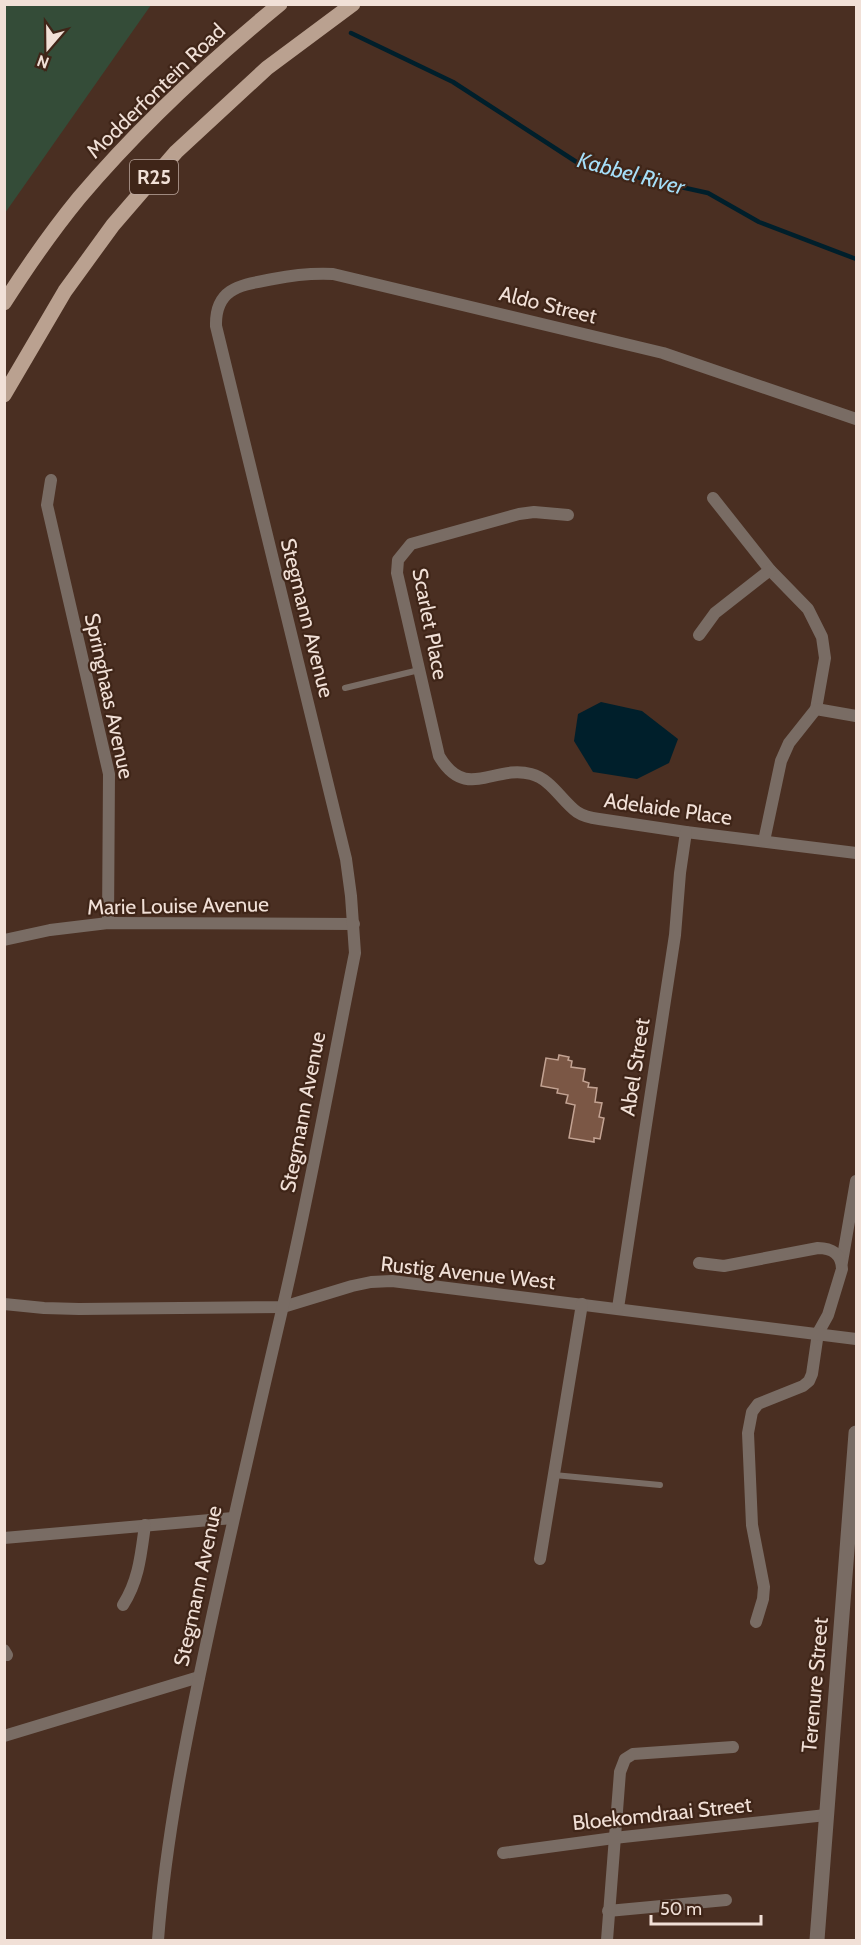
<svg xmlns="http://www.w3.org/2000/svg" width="861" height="1945" viewBox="0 0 861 1945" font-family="Cabin,sans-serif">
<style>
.green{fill:#344c38}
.water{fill:#001f2b}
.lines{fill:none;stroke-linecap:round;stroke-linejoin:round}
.stream{stroke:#001f2b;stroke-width:4.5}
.building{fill:#7b5745;stroke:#c3a393;stroke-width:1.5}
.service{stroke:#796c64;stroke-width:6}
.minor{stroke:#796c64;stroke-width:12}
.tertiary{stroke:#796c64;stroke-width:15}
.primary{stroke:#baa190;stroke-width:15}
.labels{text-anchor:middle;stroke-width:4.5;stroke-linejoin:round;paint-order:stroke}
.shield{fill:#3f2518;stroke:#bca89e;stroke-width:1.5}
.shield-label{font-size:20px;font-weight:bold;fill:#f1e0d7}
.street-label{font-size:21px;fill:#f1e0d7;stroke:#3f2518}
.water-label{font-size:22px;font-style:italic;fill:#a5def8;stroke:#3f2518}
</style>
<rect width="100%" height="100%" fill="#4a2f22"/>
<polygon class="green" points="5,4 151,5 5,213 4,5"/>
<polygon class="water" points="601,702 642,711 678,739 669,763 637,779 593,772 574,741 578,714"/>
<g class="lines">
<polyline class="stream" points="351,33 453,82 578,163 606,166 640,178 708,193 759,222 856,259"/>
</g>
<polygon class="building" points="559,1055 569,1057 568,1060 572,1061 571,1067 585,1069 583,1081 589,1083 588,1087 597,1088 595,1102 602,1103 599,1117 604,1118 600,1139 594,1138 594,1142 569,1138 575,1105 566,1103 568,1095 557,1093 558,1089 541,1086 546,1058 558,1060"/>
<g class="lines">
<g class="service">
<polyline points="345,688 419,670"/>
<polyline points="554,1475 660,1485"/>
</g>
<g class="minor">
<polyline points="51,480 47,505 109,774 108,923"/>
<polyline points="713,498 770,570 808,609 822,637 825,658 816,709"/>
<path d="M568 515 534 512 519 514 411 544 398 560 397 573 439 756C466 802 494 764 531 774 551 779 561 800 577 812 583 816 591 818 599 819L686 832 856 853"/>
<polyline points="699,635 715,613 770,570"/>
<polyline points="764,841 781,761 789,743 816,709 856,716"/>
<polyline points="4,940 50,930 108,923 354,924"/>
<polyline points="842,1262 856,1181"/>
<path d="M699 1263 724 1266 818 1248C831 1248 842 1254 842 1269L828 1315 818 1333 812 1374 809 1381 803 1386 758 1404 752 1412 748 1433 752 1525 764 1587 763 1599 756 1622"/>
<polyline points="4,1304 44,1308 79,1309 283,1307 352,1286 371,1282 392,1281 856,1339"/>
<polyline points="618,1308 675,935 680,873 686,832"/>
<polyline points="4,1538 233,1518"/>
<polyline points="540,1559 582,1304"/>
<path d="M123 1605C139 1580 141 1554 145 1525"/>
<polyline points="4,1650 7,1655"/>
<polyline points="4,1736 199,1677"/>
<polyline points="503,1853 614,1838 826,1815"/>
<polyline points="608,1911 726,1900"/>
<path d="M158 1940C166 1836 187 1733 209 1631 232 1524 257 1417 282 1310 310 1192 331 1072 355 953L351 896 346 859 216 326C215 287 242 285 273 279 293 275 312 273 333 274L663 353 856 419"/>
<polyline points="607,1940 620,1772 625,1759 633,1754 733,1747"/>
</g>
<polyline class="tertiary" points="817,1940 856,1433"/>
<g class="primary">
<path d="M4 303C27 267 52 231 79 198 139 127 208 63 280 4"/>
<polyline points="4,395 65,291 113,225 176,152 267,68 353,4"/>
</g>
</g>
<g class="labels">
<rect class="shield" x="130" y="160" width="48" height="34" rx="4.5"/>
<g class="shield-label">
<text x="154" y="184">R25</text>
</g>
<g class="street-label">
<text transform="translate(156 91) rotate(-44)" y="7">Modderfontein Road</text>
<text transform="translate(548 305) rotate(14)" y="7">Aldo Street</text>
<text transform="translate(307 618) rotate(76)" y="7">Stegmann Avenue</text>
<text transform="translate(430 624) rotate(79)" y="7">Scarlet Place</text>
<text transform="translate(109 696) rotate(78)" y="7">Springhaas Avenue</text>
<text transform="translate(668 809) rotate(8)" y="7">Adelaide Place</text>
<text transform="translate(178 906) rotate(-1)" y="7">Marie Louise Avenue</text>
<text transform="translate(635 1067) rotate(-81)" y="7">Abel Street</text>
<text transform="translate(303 1112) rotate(-79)" y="7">Stegmann Avenue</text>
<text transform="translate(468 1273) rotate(6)" y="7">Rustig Avenue West</text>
<text transform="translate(198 1586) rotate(-78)" y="7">Stegmann Avenue</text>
<text transform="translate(815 1685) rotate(-85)" y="7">Terenure Street</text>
<text transform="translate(662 1814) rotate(-6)" y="7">Bloekomdraai Street</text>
</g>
<g class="water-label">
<text transform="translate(631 173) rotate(15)" y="8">Kabbel River</text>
</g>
</g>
<rect width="861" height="1945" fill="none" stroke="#f1e0d7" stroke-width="12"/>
<g transform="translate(48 48) rotate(200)" stroke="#3f2518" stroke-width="4.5" paint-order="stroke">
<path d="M0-4.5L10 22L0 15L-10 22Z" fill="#f1e0d7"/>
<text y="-9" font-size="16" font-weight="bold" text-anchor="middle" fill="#f1e0d7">N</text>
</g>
<path d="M651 1915v9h110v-9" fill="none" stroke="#f1e0d7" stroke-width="3"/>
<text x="660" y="1915" font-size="18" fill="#f1e0d7" stroke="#3f2518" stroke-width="4.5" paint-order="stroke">50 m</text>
</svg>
